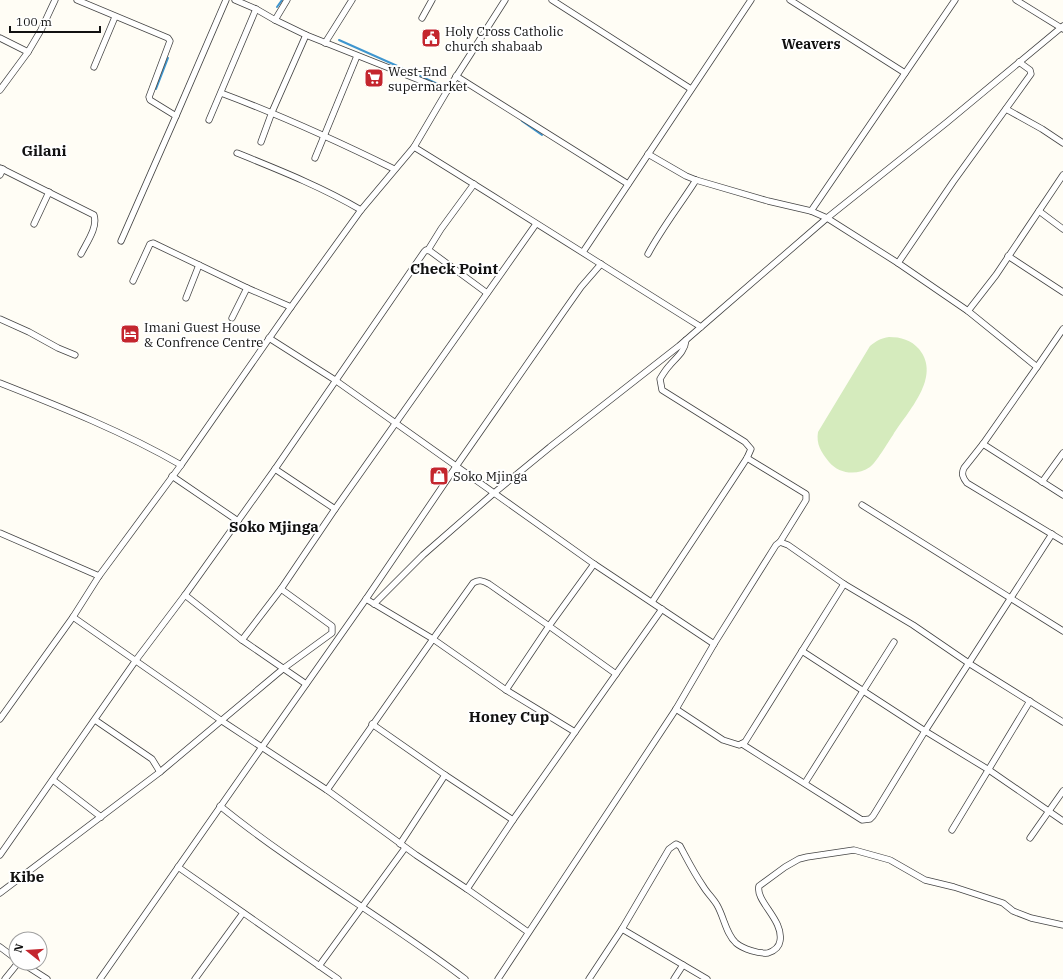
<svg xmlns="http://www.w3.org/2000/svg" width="1063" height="979" viewBox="0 0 1063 979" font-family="'IBM Plex Serif',serif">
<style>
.green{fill:#d5ebbd}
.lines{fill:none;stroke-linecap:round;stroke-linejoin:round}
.stream{stroke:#3f96cf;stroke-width:2}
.minor-casing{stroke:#444;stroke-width:7}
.minor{stroke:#fff;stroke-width:5.5}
.labels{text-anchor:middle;stroke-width:4;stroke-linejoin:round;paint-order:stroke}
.poi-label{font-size:13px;fill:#111;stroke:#fff;text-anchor:start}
.neighbourhood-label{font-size:14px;font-weight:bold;fill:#111;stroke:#fff}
.quarter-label{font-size:15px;font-weight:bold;fill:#111;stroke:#fff}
</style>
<rect width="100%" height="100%" fill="#fffdf5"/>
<path class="green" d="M889 337C901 337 911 340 919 349 942 377 908 411 893 435 888 442 876 463 870 467 857 476 839 474 829 462 821 452 816 444 818 432L870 346C876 341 881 338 889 337Z"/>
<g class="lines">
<g class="stream">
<polyline points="277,7 282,0"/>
<polyline points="339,40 440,85"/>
<polyline points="156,89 168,58"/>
<polyline points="522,121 542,135"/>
</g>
<g class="minor-casing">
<g id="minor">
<polyline points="77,0 168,38 170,41 149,97 150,100 176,116 121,241"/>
<polyline points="235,0 256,9 275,20 306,35 447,91"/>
<polyline points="552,0 691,89"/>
<polyline points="790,0 905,73"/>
<polyline points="1016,0 1063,29"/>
<polyline points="422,18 432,0"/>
<polyline points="275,20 287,0"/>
<polyline points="0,38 28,52"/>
<polyline points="325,43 352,0"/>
<polyline points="94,67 115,17"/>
<polyline points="456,76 628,184"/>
<polyline points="0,90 28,52 41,30 55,0"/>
<path d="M221 93C280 115 337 141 394 169"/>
<polyline points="1006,109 1042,129 1063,143"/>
<polyline points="176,116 226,0"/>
<polyline points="209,120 256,9"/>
<polyline points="261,142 272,112 306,35"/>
<path d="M414 147C510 206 605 267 701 327"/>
<path d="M237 153C279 170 322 187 361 210"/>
<path d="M648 154 686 176 696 180 768 201 811 211 827 218 898 263 968 311 1037 367 983 444 964 468C961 474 963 478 967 483L1063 541"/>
<polyline points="315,158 357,56"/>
<path d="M0 168 94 215C98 227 87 242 81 254"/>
<polyline points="0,175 3,169"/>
<polyline points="811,211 955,0"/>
<polyline points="1039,211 1063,229"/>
<polyline points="34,224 49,192"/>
<polyline points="428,250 441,229 474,184"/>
<polyline points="583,252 751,0"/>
<path d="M648 254C662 228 680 205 696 180"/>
<polyline points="1008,256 1063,292"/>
<polyline points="898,263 953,182 1031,74 1030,70 1019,62"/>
<polyline points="133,281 150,244 153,243 247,288 291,307"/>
<polyline points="186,298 199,265"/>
<polyline points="968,311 996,275 1063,175"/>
<polyline points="232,318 247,288"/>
<polyline points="0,319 29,332 58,348 75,355"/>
<polyline points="269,338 335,380 594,564 714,644"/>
<polyline points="1037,367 1063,329"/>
<path d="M0 383C61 407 124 432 181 465"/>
<polyline points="983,444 1063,495"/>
<polyline points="747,458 806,494 806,500 780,542"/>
<polyline points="275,469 335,509"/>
<polyline points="172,476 238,521"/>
<polyline points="1042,482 1063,453"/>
<polyline points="862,505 1063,631"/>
<polyline points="0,533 99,576"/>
<polyline points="1052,534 925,731 989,770 1063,821"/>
<polyline points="594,564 549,626 616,674 662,609"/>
<polyline points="185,595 242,640 306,684"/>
<path d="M366 599 433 639 473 583C479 579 483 581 489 584L549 626 506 690"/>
<path d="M652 602 730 484 747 458 751 449 745 442 662 390 660 379C663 374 666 369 670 365 677 357 685 351 686 340"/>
<polyline points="374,604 423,555 494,493 550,447 679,346 827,218 946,123 1063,26"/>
<polyline points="73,617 222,721 327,790 416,855 467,889 528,932"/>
<polyline points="242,640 281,589 335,509 536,224"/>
<polyline points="676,709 723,740 739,745 745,742 844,584"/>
<polyline points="0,719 73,617 99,576 181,465 291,307 361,210 414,147 447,91 505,0"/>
<polyline points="95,720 152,759 160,772"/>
<polyline points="372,724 445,775 400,844"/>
<polyline points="575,732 616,674"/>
<polyline points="742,744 862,820 870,819 873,816 925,731 802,651"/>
<polyline points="445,775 513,820"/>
<polyline points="53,780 101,817"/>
<polyline points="805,783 894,642"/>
<polyline points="327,790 433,639 506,690 575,732 513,820 467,889"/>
<path d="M220 806C298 869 386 919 465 979"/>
<polyline points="952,830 1030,701"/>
<polyline points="1030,838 1063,791"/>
<polyline points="0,855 136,660 185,595 275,469 424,252 426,250 430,251 487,293"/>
<polyline points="178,867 338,979"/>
<polyline points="0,893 160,772 284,668 332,633 332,626 281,589"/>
<polyline points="622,929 707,979"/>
<polyline points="0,947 16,959"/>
<polyline points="22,963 47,979"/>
<polyline points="319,966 405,848"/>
<polyline points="5,979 18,963"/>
<polyline points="100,979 262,747 366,599 457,465 562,314 581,287 601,264"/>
<polyline points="195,979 243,913"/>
<polyline points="498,979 676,709 714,644 776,545 780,542 788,545 844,584 913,625 970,664 1063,722"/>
<path d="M589 979 622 929 669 849 676 844 680 846C687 859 694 873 703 886 707 893 713 898 717 905 724 917 726 934 736 943 743 949 759 954 768 953 774 951 779 948 780 941 784 920 755 901 759 886L785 867 799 859 807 857 854 850 890 860 925 880 954 887 1003 903 1013 911 1031 918 1063 925"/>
<polyline points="674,979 683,965"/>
</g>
</g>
<use href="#minor" class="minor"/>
</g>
<defs>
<g id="civic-square" transform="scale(1)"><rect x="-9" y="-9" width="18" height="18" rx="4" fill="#c4262e" stroke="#fff"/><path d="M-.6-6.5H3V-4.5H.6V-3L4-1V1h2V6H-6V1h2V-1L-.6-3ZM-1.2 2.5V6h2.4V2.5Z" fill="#fff"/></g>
<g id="supermarket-square" transform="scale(1)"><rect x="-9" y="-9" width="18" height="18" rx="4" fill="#c4262e" stroke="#fff"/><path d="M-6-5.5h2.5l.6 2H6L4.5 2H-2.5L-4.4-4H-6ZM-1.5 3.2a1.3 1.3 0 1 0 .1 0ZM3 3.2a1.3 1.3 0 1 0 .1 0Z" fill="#fff"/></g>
<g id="hotel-square" transform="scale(1)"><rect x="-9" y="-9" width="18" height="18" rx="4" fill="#c4262e" stroke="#fff"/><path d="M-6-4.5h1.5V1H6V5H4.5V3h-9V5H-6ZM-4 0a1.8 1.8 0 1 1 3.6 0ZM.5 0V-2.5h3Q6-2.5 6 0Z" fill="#fff"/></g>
<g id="shop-square" transform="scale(1)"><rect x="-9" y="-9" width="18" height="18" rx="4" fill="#c4262e" stroke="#fff"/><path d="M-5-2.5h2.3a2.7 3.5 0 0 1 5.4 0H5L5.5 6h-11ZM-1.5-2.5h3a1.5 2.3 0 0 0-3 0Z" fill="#fff"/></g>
</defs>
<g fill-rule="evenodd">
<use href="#civic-square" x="431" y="38"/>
<use href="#supermarket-square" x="374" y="78"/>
<use href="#hotel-square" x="130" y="334"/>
<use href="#shop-square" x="439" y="476"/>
</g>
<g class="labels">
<g class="poi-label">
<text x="445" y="36">Holy Cross Catholic<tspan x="445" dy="15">church shabaab</tspan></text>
<text x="388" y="76">West-End<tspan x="388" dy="15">supermarket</tspan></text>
<text x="144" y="332">Imani Guest House<tspan x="144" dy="15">&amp; Confrence Centre</tspan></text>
<text x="453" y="481">Soko Mjinga</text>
</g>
<g class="neighbourhood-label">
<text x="811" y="49">Weavers</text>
</g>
<g class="quarter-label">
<text x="44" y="156">Gilani</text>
<text x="454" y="274">Check Point</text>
<text x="274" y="532">Soko Mjinga</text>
<text x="509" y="722">Honey Cup</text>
<text x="27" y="882">Kibe</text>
</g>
</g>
<g transform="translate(28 951) rotate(287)"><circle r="19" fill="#ffffff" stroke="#a0a0a0"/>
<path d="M0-3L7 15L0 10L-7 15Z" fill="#c4262e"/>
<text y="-6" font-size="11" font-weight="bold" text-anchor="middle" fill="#111111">N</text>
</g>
<path d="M10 26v6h90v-6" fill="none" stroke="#111111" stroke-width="2"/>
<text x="16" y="26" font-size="12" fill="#111111" stroke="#ffffff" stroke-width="3" paint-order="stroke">100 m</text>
</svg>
